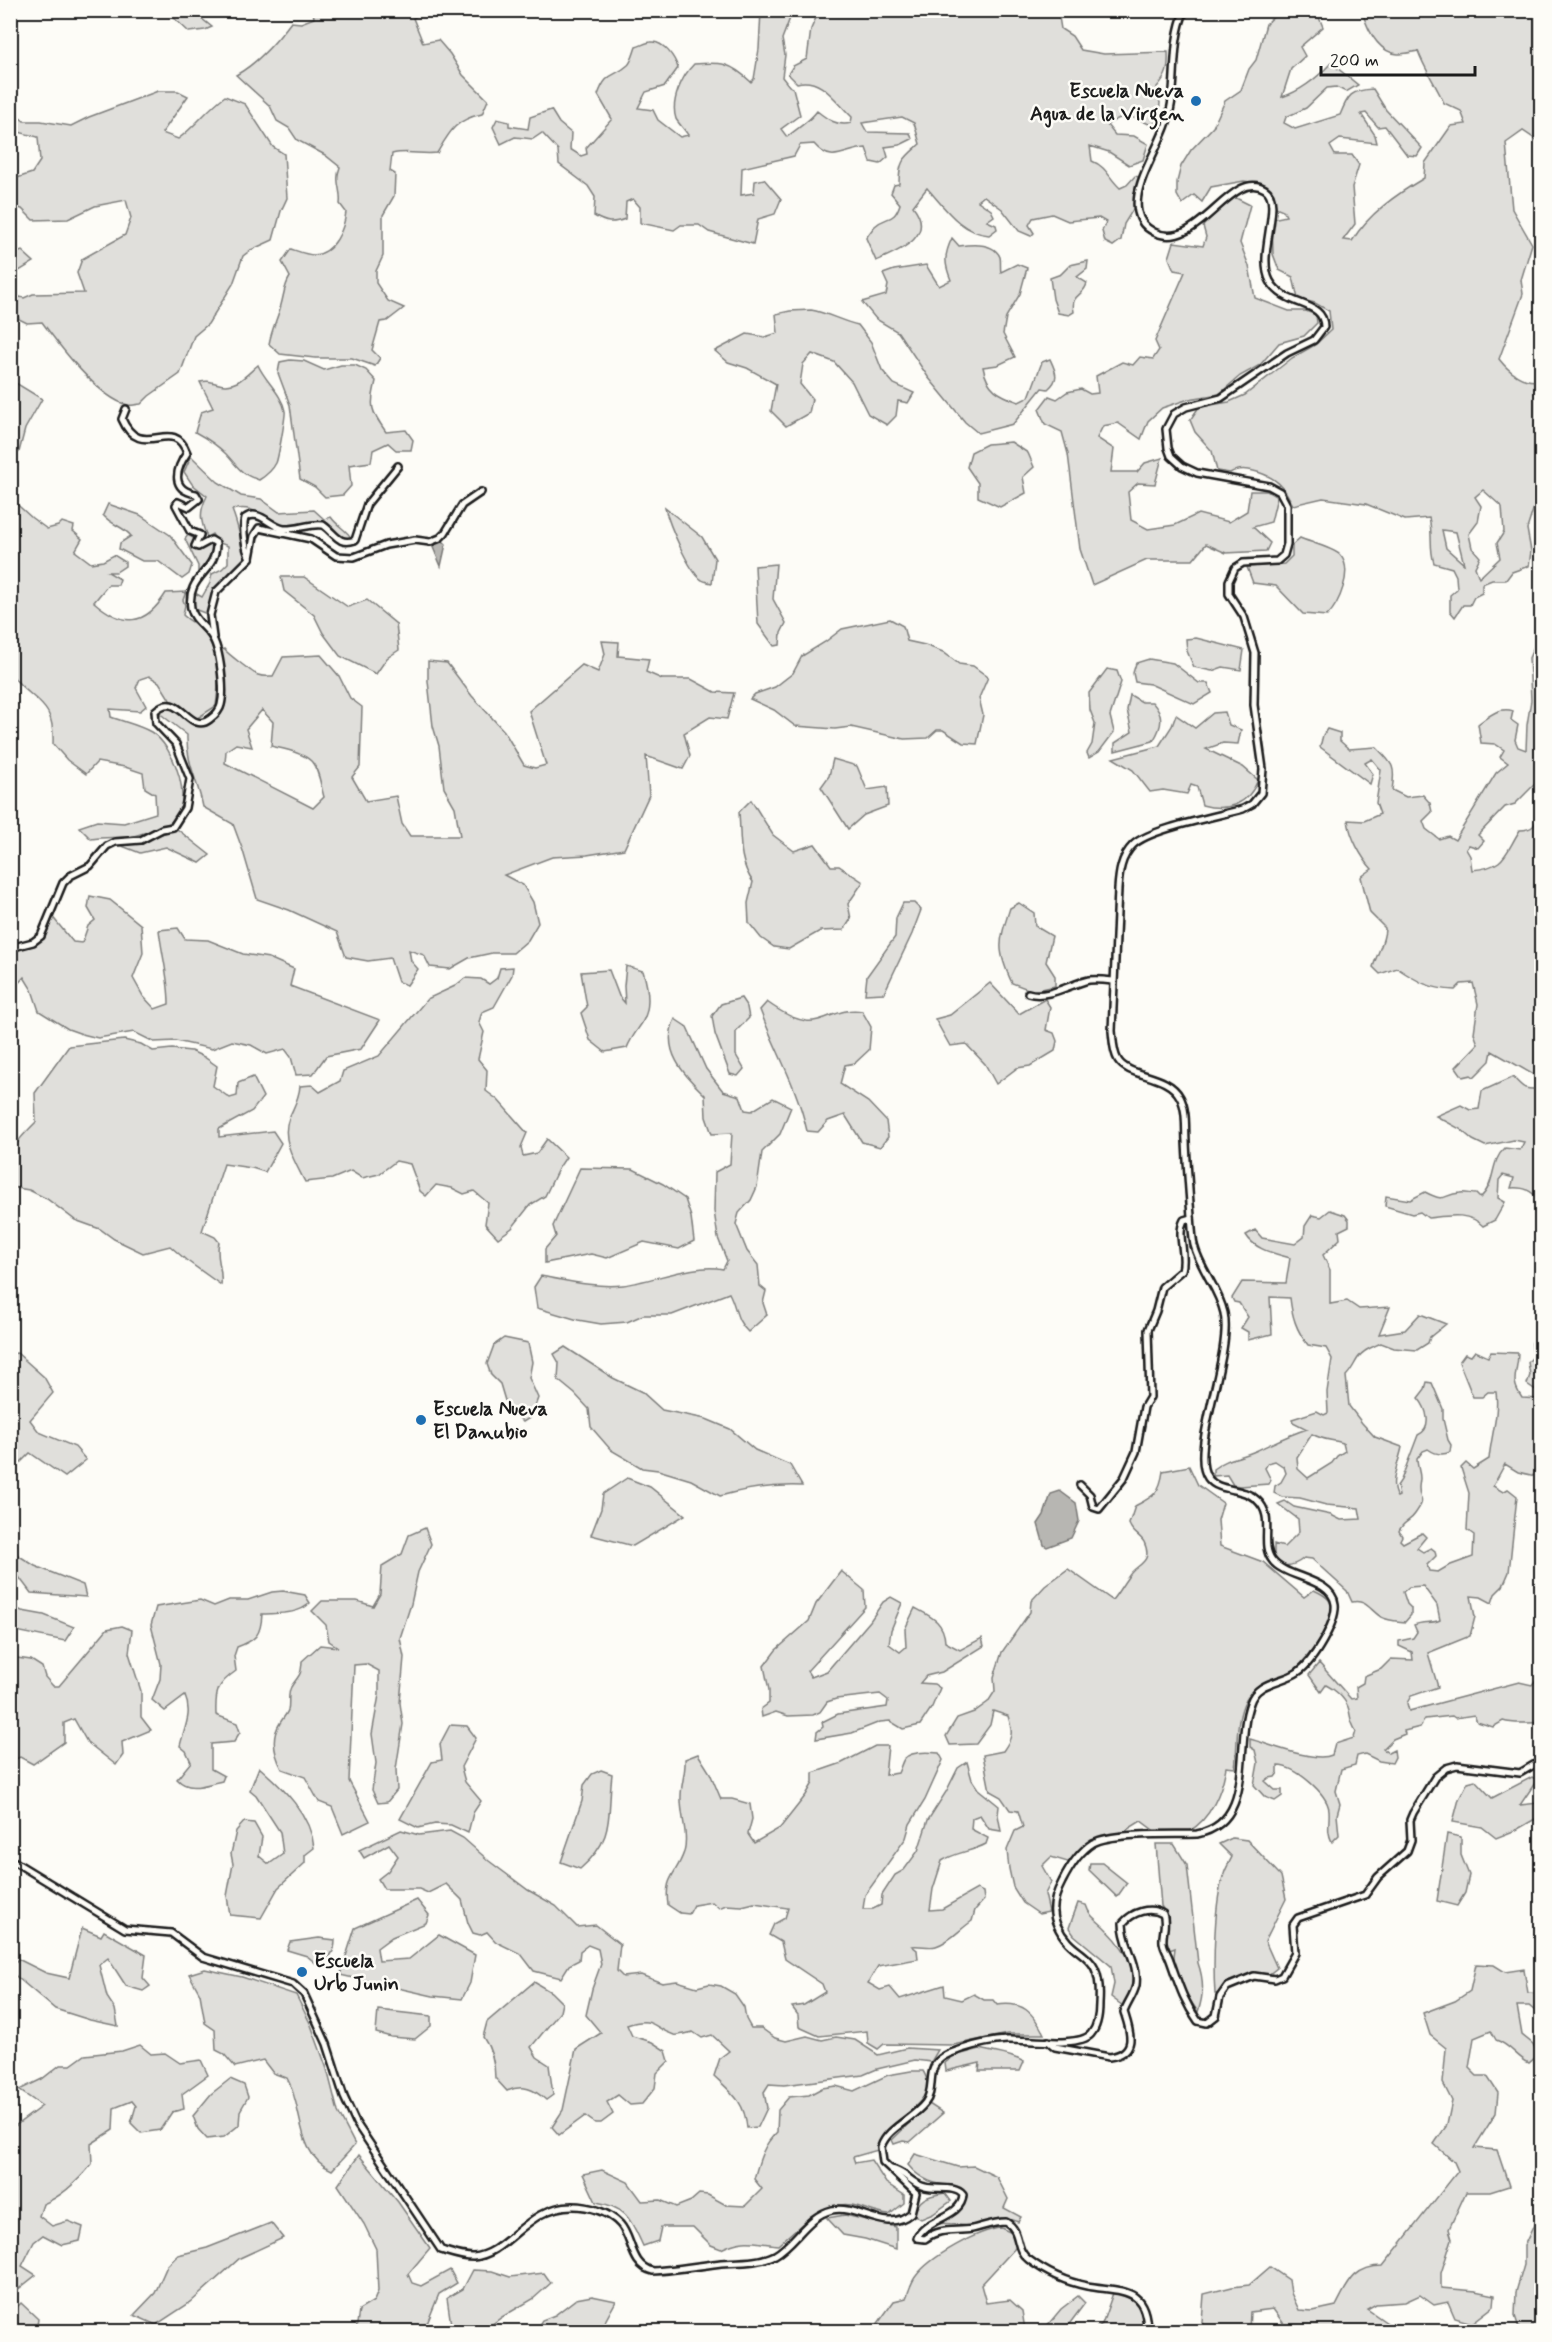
<svg xmlns="http://www.w3.org/2000/svg" width="1552" height="2342" viewBox="0 0 1552 2342" font-family="Mynerve,sans-serif">
<style>
.green{fill:#e0dfdb;stroke:#7e7e7c;stroke-width:1.5;fill-rule:evenodd}
.water{fill:#b7b6b2;stroke:#797876;stroke-width:1.5}
.lines{fill:none;stroke-linecap:round;stroke-linejoin:round}
.minor-casing{stroke:#1c1c1c;stroke-width:10}
.minor{stroke:#fdfcf7;stroke-width:5}
.poi-dot{fill:#1f6fb2;stroke:#fdfcf7;stroke-width:2}
.labels{text-anchor:middle;stroke-width:5;stroke-linejoin:round;paint-order:stroke}
.poi-label{font-size:20px;font-weight:bold;fill:#1c1c1c;stroke:#fdfcf7;text-anchor:start}
</style>
<rect width="100%" height="100%" fill="#fdfcf7"/>
<filter id="ink" filterUnits="userSpaceOnUse"><feTurbulence type="fractalNoise" baseFrequency=".0167" numOctaves="2"/><feDisplacementMap in="SourceGraphic" scale="12" xChannelSelector="R" yChannelSelector="G"/><feConvolveMatrix kernelMatrix="1 2 1 2 8 2 1 2 1" color-interpolation-filters="sRGB"/></filter>
<g filter="url(#ink)">
<g class="green">
<polygon points="169,11 200,11 201,18 212,27 205,30 189,32 173,17"/>
<path d="M313 11H427L413 18 423 43 438 40 450 54 463 75 488 100 482 114C455 120 450 131 437 153 421 155 408 150 392 154L390 171 395 174 394 196 383 215V256L376 271V283L388 301 404 308 387 321 380 322 372 350 380 358 375 366 352 358H315L280 354 269 344C272 328 277 320 281 305 284 295 284 286 290 277L282 262 291 249C297 251 307 255 314 255 335 253 344 229 346 212L340 204C342 189 334 183 340 167L325 155 297 140 289 128 277 121 270 106 236 75C258 63 276 42 291 22L301 23 314 18Z"/>
<path d="M761 11H790V18L782 39 785 55 782 77 789 86 793 88 800 115 781 129 787 137C797 128 809 122 817 111 827 119 838 127 851 123L852 117C835 101 822 77 797 83L788 74 793 66 807 59 811 29 819 11H1058L1061 29 1072 36 1081 50 1104 54 1168 52C1169 68 1167 76 1157 87L1160 103 1158 122 1151 125C1133 116 1125 112 1107 125L1115 135 1134 136 1148 144 1143 160 1129 165 1109 152 1090 146 1092 161C1107 167 1108 177 1120 188L1127 185 1135 176 1143 178 1135 206 1124 224 1121 240 1113 246 1105 242 1102 231 1106 222 1099 218 1068 221 1052 214 1033 218 1029 225 1034 233 1031 236 1019 231 1002 209 984 196 978 201 991 210 994 216 987 221 996 225 997 229 989 235C961 233 945 208 927 188L913 206C937 237 898 251 876 261L866 238C869 234 872 229 875 226 887 215 894 223 900 204L891 193 894 185 899 184C899 161 903 159 920 144L914 123 902 117 862 123 867 132 910 133 912 139 900 145 885 147 888 157 880 164 871 162 866 148C844 149 833 166 814 144L800 145 794 156 742 168 741 195 754 193 755 181 764 179 781 199 775 214 758 219 753 244 709 232 699 225H681L674 230 640 223V207L633 199 626 202 625 219C612 224 606 223 594 216L595 197 588 186 559 164 558 150 542 133 533 139 515 137 501 144 493 127 497 119 509 122V126L528 129 530 117 551 110 559 123 571 133 570 149 581 156 587 154 586 148 612 119 598 95C607 70 613 79 628 65 632 61 634 52 636 47 641 46 646 42 651 42 664 41 675 58 678 68L665 86 646 92 638 108 653 110 658 120 680 137 688 135C685 130 679 124 676 119 670 101 682 76 694 64 722 62 730 62 751 82L754 79 759 49Z"/>
<path d="M1280 11 1318 15 1323 27 1300 47 1305 56 1291 69 1282 97C1301 91 1318 77 1331 63L1358 85 1346 92 1336 87 1327 88 1306 108 1286 117 1284 123 1295 129 1340 115C1348 95 1351 90 1373 89L1386 110 1422 148 1417 156 1407 155 1385 126 1378 127 1366 113 1361 114 1375 135 1377 143 1340 139 1330 146 1335 155H1352L1359 165 1352 187 1355 224 1343 240 1352 241C1368 214 1397 194 1424 178L1425 163 1451 126 1466 124 1461 111 1444 103C1436 85 1425 70 1418 51 1412 52 1404 54 1398 54 1377 52 1367 28 1362 11L1341 13 1338 11H1541V143L1523 131 1506 143 1512 209 1532 244 1521 280 1523 294 1499 359C1509 372 1524 384 1541 380V485L1527 529 1531 551 1529 566 1512 572 1506 580H1492L1482 584V593L1474 597 1470 605H1463L1455 617 1450 611V595L1457 589 1456 576 1452 568 1434 563C1429 548 1433 533 1429 518L1405 520 1366 504 1323 498 1293 505C1290 500 1287 493 1283 488 1273 475 1245 464 1230 473L1217 471 1212 451 1195 432 1190 420 1199 407 1229 402 1245 395 1292 358 1315 345 1331 330 1329 311 1315 303 1298 299 1293 277 1279 270 1273 254 1272 219 1286 216 1283 210 1273 206 1260 184 1244 181 1211 187 1202 202 1194 195 1182 204 1177 195V182L1181 166 1191 150 1213 127 1225 101 1241 90 1249 69 1256 60 1266 24ZM1483 490 1502 507 1504 532 1497 543 1500 558 1479 578 1475 567 1480 557 1472 548 1469 534 1478 522 1481 506 1475 497ZM1442 530 1456 532 1464 564 1446 548Z"/>
<path d="M158 91H178L188 96 162 133 178 139C196 126 207 109 225 96L245 104 273 147 284 154 287 198 281 211 273 240 251 250 243 256 233 284 208 324 194 336 180 374 149 396 141 404C137 404 131 406 128 405 99 399 59 345 42 322L27 323 19 319 16 309 11 304V295L24 298 33 294 84 293 77 273 82 259 125 235 131 218 126 200 95 206 68 219 33 220 22 209 11 206V180L32 173 40 161 38 137 11 130V98L15 114 24 121H41L71 126 89 117Z"/>
<path d="M1541 158V216C1536 196 1535 178 1541 158Z"/>
<polygon points="1232,196 1250,205 1240,243 1249,266 1255,298 1289,311 1306,311 1316,315 1317,323 1304,336 1279,343 1260,365 1240,376 1219,394 1189,399 1162,408 1148,421 1141,439 1118,423 1103,426 1097,438 1114,449 1111,472 1137,472 1145,463 1162,458 1155,484 1138,483 1128,492 1131,520 1148,529 1175,525 1198,514 1229,522 1247,511 1250,491 1267,491 1277,497 1271,522 1253,527 1270,543 1266,551 1226,553 1206,544 1193,560 1147,560 1092,585 1080,549 1068,454 1062,432 1045,424 1039,409 1049,396 1057,399 1067,392 1081,389 1090,394 1098,393 1096,376 1122,362 1133,365 1140,357 1153,359 1159,350 1155,341 1185,272 1174,270 1169,258 1174,242 1203,246 1206,237 1203,226"/>
<path d="M952 238 959 246C972 244 994 242 1000 257 1001 261 1000 269 1001 272L1017 264 1027 268 1020 294 1006 317 1003 334 1015 357 998 365 983 367C987 389 999 395 1019 402L1029 397 1042 362 1050 359C1056 372 1060 379 1048 389L1042 388 1013 424 978 433 965 422 928 377 898 332 876 319 862 302 886 295 888 285 883 274 894 270 926 265 939 286 951 280C944 263 944 255 952 238Z"/>
<polygon points="22,251 34,262 11,276 11,255"/>
<path d="M1088 261 1087 269 1077 277 1087 283C1084 297 1070 293 1074 312L1069 315 1058 313 1053 299 1050 278 1061 274 1070 265Z"/>
<path d="M811 310C828 313 841 321 858 325L871 342 882 370 894 384 914 393 908 403 898 401 896 416 887 425 868 414 852 382 834 362 812 354 803 364 800 384 812 399 809 413 786 426 771 411 776 384 747 368 728 362 715 351 747 334 765 337 778 333 776 314 790 311Z"/>
<path d="M10 340C20 353 18 367 14 382L42 399 25 429 19 452 11 458Z"/>
<path d="M290 360 304 361 324 370 341 365H355L366 370 376 381C370 408 370 409 386 432L406 430 413 440 411 450H396L388 443 373 450 371 462 349 465 351 486 343 495 325 497 315 487 300 479 290 405 278 373 280 362Z"/>
<path d="M258 365C265 381 282 394 285 411 286 415 278 459 276 463 272 471 267 475 259 480 240 474 239 468 226 454 217 445 206 438 195 432L201 412 213 408 200 382C209 380 211 382 219 384 236 389 247 374 258 365Z"/>
<polygon points="1011,442 1028,453 1034,467 1023,477 1026,493 1000,507 978,497 978,483 967,467 971,452 987,444"/>
<path d="M191 456 218 482 241 496 261 499 279 512 314 510 324 519 331 517C337 526 347 530 352 539L338 538C334 534 331 527 326 524 314 517 297 527 284 525 263 522 257 503 232 510 239 526 240 542 246 559L216 589 207 614 194 609 192 599 193 592 202 597 210 583 212 574 222 569 228 563V546L217 542 212 534 207 537C200 520 199 512 207 496L192 484 184 472Z"/>
<path d="M10 498 32 518 47 529 58 526 62 522 74 526 73 531 82 539 75 551 91 563 103 561 114 555 125 562V566L116 572H108L120 579 118 585H108L94 602C123 627 145 627 166 593L186 592 183 600 185 605 183 615C188 620 196 624 201 629 219 649 220 680 216 706L196 719 170 700 159 682 149 676 140 679 136 688 146 706 140 711 110 709 111 717C124 722 139 725 151 732 174 745 198 808 168 824 162 827 133 837 128 837 115 838 103 837 91 839L79 827 97 821 124 823 156 813 155 794 145 788 143 773 125 767 97 762 86 774 67 760 53 744C55 699 33 704 11 674Z"/>
<path d="M108 504 140 515 170 535 192 565 189 574 182 579 158 561H142L119 549 120 543 131 536C123 526 111 525 103 515Z"/>
<path d="M665 508 702 537 715 559 712 583C709 582 705 582 702 580 689 572 669 524 665 508Z"/>
<polygon points="188,535 195,539 191,545 197,550 212,542 214,546 204,569 198,576 198,566 185,539"/>
<path d="M1300 538C1309 542 1333 548 1340 555 1354 570 1339 604 1327 616L1303 614 1276 586 1253 583 1247 567 1284 564 1292 556V545Z"/>
<polygon points="776,564 773,599 786,623 781,633 780,645 774,646 758,624 755,566"/>
<polygon points="281,577 304,577 348,607 367,600 396,624 399,650 387,658 376,674 340,656 323,633 314,615 284,591"/>
<polygon points="890,619 903,626 907,641 925,645 943,652 959,664 973,666 988,677 979,698 983,715 977,744 963,743 943,730 937,730 928,738 904,739 851,727 835,729 795,726 774,710 750,699 755,694 775,687 793,673 802,656 825,642 842,629"/>
<path d="M1541 630V778L1515 804 1505 807 1478 835 1484 841 1478 848 1469 845 1466 849 1470 856 1472 870C1506 867 1504 855 1520 830 1541 829 1533 819 1541 806V1079L1492 1051 1490 1061 1474 1077 1471 1075 1463 1077 1456 1067 1478 1044 1474 1033 1478 1004 1473 983 1461 984 1455 990C1430 989 1418 982 1397 968L1380 974 1373 967C1377 953 1385 942 1385 928L1370 913 1361 877 1372 869C1361 857 1350 837 1348 820L1364 821 1380 814 1376 803 1381 770 1372 759 1365 763 1373 774 1370 784 1320 747 1323 735 1327 729 1340 733V741L1349 749 1376 747C1393 764 1396 766 1392 790L1406 797 1423 795 1430 803 1432 812 1423 821 1426 829 1439 839 1448 836 1455 840 1496 773 1508 763 1500 757 1504 750 1495 744 1481 743 1478 724C1489 716 1500 706 1513 711L1511 720 1518 725 1515 740 1518 747 1526 750 1527 725 1531 700 1529 658Z"/>
<polygon points="1196,638 1244,650 1241,670 1223,667 1212,671 1194,667 1187,651 1186,639"/>
<path d="M602 641 619 642 618 656 649 659 646 672 662 679H691L715 692 734 693 727 719 710 717 684 733 690 756 683 769 646 756 649 795 624 849 587 855 552 857 504 875 523 885 533 902 538 923 528 940 513 953H492L469 958 450 969 430 967 424 955 409 950 411 961 418 969 407 985 398 982 390 958 368 961 346 957 337 932 289 910 257 899 243 851 233 824 203 807C198 781 186 763 187 735L158 712 171 706C186 716 190 728 211 723L223 705 218 651 224 649C228 654 254 674 258 675 263 677 269 676 273 676L283 657 321 655 339 676 350 698 362 707 360 767 352 777 366 801 396 796 402 824 410 836H460L455 807 444 788 439 746 433 726 428 681V661L447 663 472 696 504 731 524 765 535 768 546 765 529 711 582 665 598 672 605 654ZM262 710 273 722 271 746C282 749 302 752 311 761 319 769 321 787 324 797L313 808 225 763 226 751 236 744 252 747 246 729Z"/>
<polygon points="1149,659 1173,663 1199,683 1208,683 1212,693 1194,704 1150,684 1135,682 1133,673 1136,663"/>
<polygon points="1107,669 1117,671 1121,682 1110,716 1114,732 1099,752 1089,758 1087,753 1092,744 1095,723 1090,710 1089,693"/>
<path d="M1130 695 1142 702H1152C1164 715 1163 725 1153 741L1115 751V743L1132 732 1127 710Z"/>
<path d="M1225 712 1229 725 1241 730 1238 744 1223 743 1206 749 1243 767 1258 780C1248 805 1227 812 1202 805L1197 787 1191 785 1187 794 1163 790 1150 792 1133 770 1113 758 1159 746 1172 726 1176 715 1195 728 1213 713Z"/>
<polygon points="833,759 857,766 867,790 887,787 888,806 864,815 848,829 821,787 829,776"/>
<path d="M751 800 773 835 794 851 815 844 831 866H839L863 882 848 904 851 919 844 930 820 931 789 949 774 947 761 938 749 923 748 903 753 882C738 861 741 837 739 812Z"/>
<polygon points="177,829 210,855 200,863 166,847 140,853 117,844 143,842 152,837"/>
<path d="M90 896 110 900 141 925 143 953 133 978 143 996 155 1009 169 1004C169 979 162 955 159 930L178 928 185 939 208 940 243 954 269 958 294 969 290 986 380 1020 361 1049 326 1056 313 1074 296 1075 291 1057 285 1049 267 1054 251 1045 232 1041 212 1049 176 1041 154 1042 134 1032 98 1038 82 1034 68 1029 39 1011 32 990 24 977 14 988 11 984 10 950C38 946 43 941 51 915L73 942 82 943 88 926 95 920 88 908Z"/>
<polygon points="903,903 914,903 921,910 912,934 884,993 865,994 867,976 895,937 896,918"/>
<path d="M1019 903 1034 913 1035 926 1052 936 1046 962 1055 976V986L1033 991 1012 983C996 949 999 942 1010 908Z"/>
<path d="M626 966 643 971C648 987 652 1007 642 1023 636 1032 631 1038 627 1048L605 1052 590 1040 581 1013 587 1007 581 972 609 970 619 996 625 1003 624 986Z"/>
<path d="M513 967 512 975 494 1007 482 1012 479 1022 484 1032 478 1059 487 1070 486 1091 498 1100 527 1133 521 1147 523 1156 537 1153 547 1139 566 1157 558 1169 545 1196 530 1205 512 1228 498 1238 485 1224 488 1203 474 1191 464 1194 452 1188 436 1185 426 1196 420 1191 410 1164 396 1161 379 1174 362 1178 351 1171 332 1179 305 1182C296 1164 280 1139 289 1118 294 1106 299 1099 300 1086L312 1085 320 1092 340 1081 343 1071 379 1056 427 999 455 986 465 978 481 979 489 984 497 978 500 968Z"/>
<polygon points="990,983 1019,1014 1045,999 1050,1007 1046,1030 1054,1033 1057,1041 1055,1051 1030,1066 1017,1068 996,1084 985,1064 966,1044 950,1046 935,1019 950,1015"/>
<polygon points="741,998 747,1007 749,1018 736,1031 736,1055 744,1069 738,1076 730,1074 715,1034 712,1016 721,1004"/>
<path d="M767 1002C778 1010 792 1019 806 1021 822 1024 840 1006 862 1011L871 1027 869 1050 855 1063 845 1065 840 1084 868 1102 886 1121 888 1137 880 1147 862 1142 845 1115 828 1121 818 1132 807 1131C797 1086 776 1052 760 1010Z"/>
<path d="M675 1019 687 1027 706 1069 723 1091 740 1096 745 1110 752 1111 773 1098 791 1107 780 1134 762 1152 757 1187 751 1200 739 1213 736 1224 747 1251 758 1265 760 1286 766 1291 763 1303 767 1315 748 1332C735 1320 737 1308 729 1293L672 1315H643L627 1322 601 1324 578 1320 537 1308 534 1287 541 1276C568 1281 596 1288 623 1285 654 1281 694 1263 723 1269L727 1261 718 1238 714 1211 715 1172 730 1164 732 1133 712 1134 706 1117 705 1095C684 1075 660 1050 675 1019Z"/>
<path d="M124 1040 141 1044 153 1051 172 1049 191 1051 204 1057 217 1066 213 1086 230 1098 237 1096 238 1083 253 1077 263 1097 252 1111 219 1129V1137L273 1131 281 1143 265 1172 252 1168 224 1164 202 1231 215 1237 219 1242C215 1259 223 1267 221 1285L186 1260 170 1246 143 1253 114 1239 100 1229 75 1220 47 1199 29 1190 11 1187C10 1150 9 1149 36 1122L35 1093 69 1046Z"/>
<path d="M1513 1077C1525 1090 1524 1089 1541 1089V1201C1531 1191 1526 1187 1511 1188L1514 1178 1503 1175 1499 1180 1498 1198 1505 1202 1495 1220 1483 1226C1468 1211 1447 1216 1428 1218L1420 1212 1412 1214 1385 1206 1386 1196 1410 1200 1425 1192C1448 1204 1442 1194 1460 1193 1465 1192 1471 1194 1476 1194L1480 1198C1497 1183 1489 1162 1505 1148L1520 1150 1524 1142 1514 1140 1485 1146 1473 1140 1460 1129 1436 1116 1461 1105 1470 1110 1479 1109 1482 1091Z"/>
<polygon points="580,1168 633,1169 663,1184 685,1199 691,1217 694,1241 679,1249 644,1242 607,1258 591,1254 545,1263 545,1249 556,1236 553,1226"/>
<path d="M1330 1210 1345 1215 1349 1220V1226L1339 1231 1340 1239 1323 1255 1330 1270V1304L1347 1301 1359 1309 1390 1307 1379 1334 1405 1330 1420 1314 1446 1324 1430 1337 1428 1343 1417 1350 1394 1348 1381 1343C1373 1347 1363 1350 1358 1358 1354 1364 1352 1370 1346 1376L1349 1406 1362 1423 1375 1437 1402 1447C1399 1463 1388 1483 1397 1497L1399 1496 1397 1486 1401 1480 1418 1435C1433 1429 1427 1408 1418 1398L1425 1389 1427 1382 1432 1383 1443 1409V1419L1448 1440 1451 1445 1450 1452C1442 1456 1435 1454 1428 1449L1423 1451 1417 1459C1417 1466 1420 1472 1420 1478 1420 1481 1419 1484 1419 1488 1419 1503 1427 1497 1415 1514 1410 1522 1403 1521 1399 1531L1402 1536 1400 1540 1403 1543 1422 1533 1426 1537 1417 1548 1423 1552 1431 1548 1435 1551 1436 1556 1427 1565 1429 1571 1438 1572 1448 1566 1473 1557 1474 1535 1467 1530 1469 1493 1461 1468 1466 1463 1473 1469 1489 1459C1491 1436 1499 1415 1496 1392H1488L1482 1397H1473L1459 1362 1465 1354 1471 1356 1475 1351 1488 1357 1491 1352 1518 1353C1518 1374 1509 1379 1522 1398L1540 1399 1537 1391 1527 1384 1530 1375 1528 1362 1533 1357 1532 1343 1541 1320V1464L1535 1476 1518 1472 1505 1464 1493 1486 1503 1492 1508 1489 1517 1496 1509 1572 1503 1586 1495 1594 1492 1603 1481 1597 1471 1596 1475 1617 1470 1636 1428 1653 1438 1687 1411 1696 1407 1703 1409 1711 1519 1682 1532 1685 1541 1673V1723C1528 1722 1516 1725 1503 1721L1493 1727 1477 1722 1474 1715 1455 1718 1452 1716 1425 1719 1420 1727 1404 1731 1405 1734 1393 1739 1383 1749 1388 1753 1394 1750 1395 1757 1392 1763 1379 1761 1365 1754 1357 1756 1355 1765 1341 1769 1336 1791 1340 1804 1337 1815 1339 1835 1332 1842C1326 1830 1330 1823 1329 1810 1327 1793 1295 1766 1278 1766V1773L1275 1777 1269 1778 1265 1781 1275 1790H1282V1796L1275 1801 1265 1797 1254 1785 1258 1763 1255 1750 1250 1747V1739C1269 1744 1314 1763 1332 1755L1335 1744 1354 1738 1356 1731C1349 1720 1351 1715 1348 1707 1344 1697 1334 1689 1326 1685L1321 1692 1309 1675 1319 1663 1351 1699 1357 1698 1356 1687 1363 1683 1364 1676 1381 1669 1391 1659 1413 1660 1412 1652 1399 1646V1641L1413 1638 1417 1632 1414 1625C1423 1621 1432 1624 1440 1620L1437 1605 1423 1586 1409 1587 1403 1592 1407 1604 1411 1608V1615L1405 1622C1397 1621 1389 1621 1381 1617 1370 1610 1366 1599 1352 1602L1347 1591 1312 1559 1304 1558C1297 1564 1290 1567 1281 1565L1274 1557V1544L1284 1547 1299 1532 1298 1519 1278 1504 1285 1501 1294 1507 1331 1515 1341 1520 1361 1519 1359 1508 1326 1505 1300 1498 1282 1497 1274 1493 1275 1486 1281 1482 1286 1473 1284 1467 1275 1461 1268 1463 1265 1468 1271 1480 1269 1484 1240 1486 1233 1485 1227 1475 1213 1476V1469C1229 1457 1237 1459 1253 1452 1271 1444 1288 1435 1307 1429L1293 1422 1292 1419 1317 1411 1324 1415 1328 1413 1327 1392 1332 1359 1326 1348 1308 1345C1296 1330 1292 1316 1290 1298L1270 1297 1272 1334 1248 1340V1332L1241 1328 1248 1317 1239 1303 1234 1302 1232 1298 1242 1282 1286 1283 1290 1258C1274 1253 1255 1250 1246 1235L1255 1230 1262 1238 1295 1244 1304 1237 1305 1226 1312 1215 1321 1217ZM1312 1434C1325 1441 1331 1439 1343 1443L1345 1451 1337 1456 1332 1463 1308 1478 1298 1469 1297 1457Z"/>
<polygon points="504,1338 528,1343 532,1362 529,1378 538,1398 531,1417 523,1422 506,1404 500,1384 491,1375 487,1364 494,1345"/>
<path d="M565 1347 613 1378 642 1392 662 1410 706 1419 730 1429 755 1450 790 1465 802 1486C773 1485 748 1488 720 1496L691 1480 658 1470 642 1468 611 1450 591 1427 589 1409 575 1394 558 1380 559 1363 554 1354Z"/>
<polygon points="17,1353 44,1377 53,1393 30,1420 39,1432 75,1447 86,1460 65,1477 30,1453 18,1465 16,1482 11,1483 10,1354"/>
<path d="M1189 1466 1198 1485 1223 1503 1218 1520 1220 1546 1263 1562 1304 1597 1314 1590C1327 1596 1332 1600 1334 1614 1321 1638 1308 1661 1286 1677 1274 1686 1255 1684 1246 1699 1235 1719 1238 1746 1235 1768L1226 1767C1222 1791 1211 1819 1188 1832 1181 1835 1168 1834 1160 1835L1141 1821 1128 1829 1120 1838C1097 1841 1088 1846 1071 1863L1051 1857 1042 1866 1051 1882 1045 1894 1049 1912 1039 1914 1023 1903 1013 1887 1009 1869 1007 1850 1015 1831 1023 1827 1018 1811 1010 1810 1001 1797 990 1791 983 1755 1003 1751C1013 1737 1013 1732 1008 1716L993 1711 990 1725 976 1744 950 1745 946 1736 957 1718 974 1712 988 1702 995 1691 994 1677 1002 1652 1030 1612 1031 1601 1045 1586 1068 1569 1112 1600C1118 1593 1122 1585 1128 1577 1136 1563 1154 1564 1144 1542 1140 1535 1132 1533 1129 1524L1135 1506C1154 1496 1160 1493 1163 1471Z"/>
<polygon points="627,1478 650,1487 685,1515 633,1546 591,1535 601,1509 603,1494"/>
<path d="M425 1528 431 1544 418 1572 411 1604 400 1638 404 1657 400 1703 403 1724 396 1769 397 1790 387 1802 378 1803 372 1790 376 1763 372 1734 379 1695V1671L366 1664 354 1665 349 1781 370 1821 343 1834 332 1807 319 1802 305 1777 282 1769C274 1754 271 1737 280 1723 282 1719 287 1714 288 1710 290 1703 287 1695 291 1687 299 1674 301 1678 302 1661L320 1645 338 1647 329 1641 326 1625 312 1611 322 1601H357L373 1606 380 1594 382 1566 402 1554 409 1535Z"/>
<polygon points="10,1550 35,1566 83,1585 86,1597 31,1593 16,1573 11,1570"/>
<path d="M841 1571 864 1590 865 1607 807 1671 811 1677 827 1671 870 1621 883 1602 891 1597 902 1603 891 1630 889 1644 900 1652 906 1647 905 1629 915 1608C932 1617 944 1622 945 1642L960 1650 982 1638 984 1646 942 1672 926 1676 920 1683 934 1684 940 1688 932 1707 920 1725 903 1729 890 1721 880 1722 852 1733 816 1739 817 1732 823 1727 822 1722 838 1714 887 1707 888 1700 880 1694 836 1699 827 1702 820 1712 813 1715 788 1716 776 1712 762 1717 761 1709 769 1703V1690L764 1666 776 1650 809 1621 816 1604Z"/>
<path d="M283 1591 305 1595 310 1603C298 1615 278 1613 262 1614 261 1635 256 1640 237 1647L234 1656 236 1671C217 1684 215 1692 216 1715L237 1723 240 1732 234 1742 211 1744V1769L224 1776 222 1781C206 1784 190 1793 177 1779L191 1762 186 1751 180 1746C184 1728 193 1714 185 1696L165 1711 152 1700 160 1679 161 1664 151 1625 156 1607 200 1600 214 1606 229 1600H248L272 1592Z"/>
<polygon points="10,1606 22,1611 44,1615 74,1627 65,1641 11,1630"/>
<polygon points="122,1626 132,1630 129,1653 141,1691 141,1717 151,1730 122,1742 123,1755 116,1765 87,1742 74,1719 64,1723 64,1742 33,1764 20,1757 11,1761 11,1663 17,1658 31,1660 42,1667 45,1677 53,1686 59,1686 107,1629"/>
<polygon points="450,1725 467,1726 476,1738 461,1767 465,1782 481,1801 473,1813 468,1833 451,1825 435,1824 418,1828 400,1819 432,1762 442,1760 440,1744"/>
<path d="M875 1746H888L885 1775 898 1773C900 1769 902 1762 904 1759 911 1750 930 1752 939 1753L943 1760 925 1800 910 1824 906 1838 865 1895 863 1909H873L881 1905 882 1895 895 1875 904 1870 918 1851 928 1820 946 1792 958 1768 967 1762 972 1780 978 1789 999 1806 998 1815 1001 1831 989 1829 980 1815 972 1818 971 1829 988 1838 986 1844C971 1852 956 1852 942 1861L933 1889 930 1910 942 1909 977 1889 983 1892 984 1900 975 1910 972 1921C960 1929 950 1942 936 1946 930 1948 920 1945 912 1946L917 1950 918 1959 878 1966 868 1983 880 1990 890 1987 900 1999 944 1985 945 1996 962 2000 974 1994 984 2000H993L997 2005C1023 2001 1033 2012 1044 2034H1007L953 2045 884 2044 878 2049 868 2043 867 2031 819 2036 799 2027 798 2015 792 2007 804 2005 825 1992 822 1984 785 1959 781 1942 769 1935 774 1924 785 1918 788 1908 754 1903 742 1906 726 1905 719 1908 712 1902 694 1905 689 1914 680 1913 668 1905C664 1876 676 1876 684 1852 689 1834 680 1815 681 1796 681 1784 686 1772 685 1759L698 1754 710 1773 721 1799H732L750 1804 752 1819 748 1834 754 1843 780 1828 806 1795 813 1783V1773L842 1763Z"/>
<path d="M259 1767C283 1788 311 1814 314 1848L305 1855V1863L278 1888 261 1918 230 1915 227 1896 233 1864 231 1854 236 1831 244 1822 254 1823 262 1837 259 1856 269 1864 283 1854 280 1832 256 1795 250 1790Z"/>
<path d="M601 1770 612 1774C607 1815 616 1839 580 1869L561 1862 582 1801 584 1785 592 1774Z"/>
<polygon points="1532,1777 1537,1780 1520,1805 1538,1803 1537,1818 1516,1830 1496,1838 1482,1827 1453,1822 1459,1799 1468,1782 1475,1780 1492,1798"/>
<path d="M401 1830 419 1835 450 1831 463 1838 489 1861 528 1890 556 1906 577 1927 596 1925 620 1944 617 1971 623 1977 641 1975 662 1983 677 1981 697 1987 709 1984 721 1986 735 1994 744 2007 746 2019 751 2028H761L775 2038 786 2041 807 2036 822 2040 836 2037 855 2040 878 2055 907 2048 938 2050 931 2062 915 2060 877 2069 863 2075 784 2085 769 2084 764 2092 767 2108 758 2127 747 2128C745 2102 732 2093 714 2076L720 2058 729 2051 712 2035 702 2038 693 2032C688 2033 679 2036 674 2035 652 2028 655 2016 627 2025L632 2036 652 2042 666 2051 669 2061 657 2073 655 2088 642 2104 630 2105 618 2095 607 2102 613 2114 601 2123H595L585 2116 559 2135 552 2127 563 2110 576 2049 601 2033 586 2015 592 1989 601 1964 598 1949 588 1945 580 1951 579 1960 569 1965 561 1978 534 1971 521 1954 496 1942 487 1932 480 1935 473 1933 468 1923 462 1900 446 1884 428 1893 419 1889H384L378 1879 388 1871 398 1856 389 1844 364 1858 359 1850Z"/>
<polygon points="1447,1834 1461,1837 1461,1855 1469,1875 1465,1893 1457,1906 1437,1901"/>
<path d="M1232 1838 1247 1840 1281 1876 1286 1899 1265 1941 1277 1968 1268 1975C1257 1975 1248 1976 1238 1981 1230 1986 1224 1993 1215 1994 1213 1966 1214 1900 1224 1874 1226 1868 1229 1863 1232 1857L1219 1844Z"/>
<path d="M1156 1844H1174L1187 1865 1198 1963C1204 1980 1204 1994 1198 2012 1186 1995 1170 1970 1175 1948L1167 1951 1165 1937 1168 1923 1167 1915 1161 1906Z"/>
<polygon points="1090,1863 1102,1863 1127,1883 1117,1897 1089,1870"/>
<polygon points="417,1900 429,1915 426,1923 392,1937 377,1948 379,1961 409,1959 439,1935 475,1955 470,1983 462,1999 433,1996 340,1975 355,1928"/>
<path d="M1078 1903 1086 1905C1090 1918 1098 1920 1107 1930 1130 1953 1142 1977 1123 2006L1111 1997 1114 1984 1111 1966 1074 1935 1069 1928Z"/>
<polygon points="82,1928 101,1936 104,1931 146,1955 143,1978 150,1986 143,1991 126,1986 108,1958 99,1965 107,1997 115,2009 118,2026 90,2020 55,2009 11,1972 11,1967 18,1959 46,1973 69,1978"/>
<path d="M319 1938 335 1940C335 1953 330 1958 318 1965L307 1956 287 1950 290 1942Z"/>
<path d="M1476 1964 1494 1965 1505 1972 1524 1969 1528 1993 1541 1994V2016L1529 2006H1517L1522 2035 1533 2044 1538 2055 1529 2063C1516 2057 1511 2045 1496 2040L1491 2031 1474 2038 1469 2068 1477 2076H1487L1498 2093 1496 2113 1474 2148 1497 2150 1509 2186 1490 2192H1466L1449 2229 1452 2239 1441 2273V2288L1476 2291 1495 2295 1494 2306 1472 2323 1455 2318 1448 2302 1434 2305 1420 2295 1405 2302 1376 2304 1367 2309 1390 2325 1388 2331H1289L1273 2309 1250 2312 1249 2331H1206L1202 2322 1204 2294 1232 2287 1249 2285 1270 2267 1289 2280 1291 2293 1299 2310 1313 2311 1336 2306C1348 2283 1354 2266 1383 2266L1458 2171 1454 2162 1434 2144 1447 2125 1452 2101 1443 2083 1446 2048 1430 2035 1423 2013 1455 2001 1470 1991Z"/>
<path d="M205 1969 242 1977 296 1995 311 2025 327 2069 338 2112 355 2145 332 2170C295 2155 304 2108 287 2078L273 2073 263 2060 235 2067 224 2054 216 2050 215 2030 205 2023 200 1994 189 1974Z"/>
<path d="M534 1982 551 1992 562 2003 560 2012 531 2047 537 2057 549 2065 553 2095 546 2100C534 2089 523 2084 507 2091L495 2078C495 2062 492 2050 483 2037L487 2022Z"/>
<polygon points="378,2010 431,2016 431,2026 415,2039 391,2037 376,2033"/>
<path d="M140 2045 151 2054 165 2053 180 2063 201 2060 208 2075 182 2094 184 2109 172 2112 160 2130 141 2133 131 2123 136 2106 132 2101 114 2108 113 2130 91 2144 92 2164C78 2181 63 2196 43 2204L39 2216 52 2226 68 2221 83 2227 80 2241 62 2245 43 2235 34 2242 22 2266 36 2275 11 2295V2129L42 2106 19 2090 42 2079 60 2065H71L85 2055 122 2051Z"/>
<path d="M980 2049C997 2054 1008 2053 1024 2062L1020 2071H979L980 2063 946 2071 945 2063 954 2056Z"/>
<path d="M911 2071H923C941 2099 898 2116 885 2133 882 2137 880 2145 878 2150L853 2157 855 2163 871 2160 886 2183 904 2195V2203L889 2215C876 2214 866 2208 852 2205 824 2200 797 2228 778 2245 754 2243 745 2237 721 2249L711 2245 693 2227H661L658 2241 643 2246C631 2220 627 2207 596 2202L583 2174 602 2170 628 2182 642 2201 660 2200 676 2207 691 2201 699 2194 708 2195 726 2205 745 2206 762 2189 754 2179C759 2161 763 2145 777 2132L778 2110 789 2097 809 2095 822 2088 836 2086 854 2091 888 2075Z"/>
<polygon points="230,2079 244,2085 248,2097 240,2111 239,2125 224,2137 207,2139 198,2129 193,2116 211,2094"/>
<polygon points="929,2104 943,2113 910,2142 903,2141 894,2144 892,2140"/>
<path d="M915 2154 958 2167 974 2166 997 2177 1008 2199 1004 2208 1021 2217 1018 2222C993 2212 991 2225 971 2226 958 2226 949 2222 937 2224L936 2221C951 2212 968 2207 956 2187 935 2184 921 2181 908 2165Z"/>
<polygon points="359,2155 398,2202 430,2248 408,2274 412,2283 421,2286 450,2270 457,2283 439,2294 424,2331 356,2331 359,2310 374,2301 378,2291 376,2249 364,2224 338,2185"/>
<path d="M945 2193 951 2201 933 2214 921 2219 914 2215C919 2197 928 2196 945 2193Z"/>
<polygon points="845,2215 896,2227 896,2249 865,2239 843,2235 827,2218"/>
<polygon points="271,2223 283,2238 240,2258 191,2302 156,2325 134,2315 155,2293 167,2266 178,2255 207,2248"/>
<polygon points="1535,2223 1541,2225 1541,2331 1520,2331 1515,2316 1516,2292 1524,2265 1524,2246"/>
<path d="M1001 2228 1012 2233 1016 2247 981 2285 986 2303 1010 2300 1022 2311 1025 2330 1028 2331 899 2332 893 2326H876L894 2301 906 2298C909 2291 911 2282 916 2276 930 2257 978 2230 1001 2228Z"/>
<polygon points="473,2270 492,2271 510,2277 544,2273 551,2283 533,2299 502,2317 483,2331 452,2331 447,2298 463,2289"/>
<path d="M1113 2293C1140 2297 1150 2303 1149 2331L1091 2332 1102 2324Z"/>
<polygon points="592,2296 616,2301 603,2325 606,2331 535,2331 542,2320 555,2315 576,2299"/>
<polygon points="1078,2296 1085,2303 1064,2331 1040,2331 1046,2327 1061,2309"/>
<polygon points="21,2303 38,2319 36,2331 11,2331 11,2313"/>
</g>
<g class="water">
<polygon points="443,541 446,544 441,566 432,545"/>
<polygon points="1060,1491 1076,1503 1079,1521 1071,1538 1047,1547 1044,1545 1038,1524 1044,1515 1051,1494"/>
</g>
<g class="lines">
<g class="minor-casing">
<g id="minor">
<path d="M250 558C245 549 242 528 245 518 259 508 270 527 284 529 297 530 310 523 323 525 335 533 338 546 355 540L367 504 398 466"/>
<polyline points="213,637 210,615 216,592 250,558 254,536 259,528 311,539 336,556 354,557 386,545 415,540 430,542 440,538 445,533 462,505 481,492"/>
<path d="M10 948 33 942 41 936 63 883 70 876 90 866 107 846 115 842 141 840 162 829 173 827 185 808 190 779 176 744 156 723 155 711C179 688 189 736 210 719 214 716 220 710 221 705 225 690 220 649 212 637 206 627 193 620 191 608 186 575 217 573 216 543L211 540 198 547 195 546 200 535 190 531 176 505 178 502 189 507 199 499 196 494C171 490 175 470 187 453 173 414 141 463 122 419L126 409"/>
<path d="M1028 993C1048 999 1070 984 1089 980 1097 979 1105 980 1113 981"/>
<path d="M1080 1485 1090 1495 1093 1507 1099 1509 1124 1478 1136 1452 1144 1407 1150 1397 1148 1330 1156 1311 1162 1287 1182 1270C1187 1254 1176 1235 1184 1220L1191 1218"/>
<path d="M10 1859 125 1929 171 1933 203 1957 293 1984 304 1994 327 2044 344 2097 356 2123 441 2250C451 2253 462 2257 473 2257 508 2255 526 2206 573 2206 589 2206 609 2212 620 2224 633 2238 630 2266 653 2271 676 2270 698 2266 721 2263 739 2262 759 2263 775 2255 796 2243 807 2216 832 2210 858 2204 886 2235 911 2213L916 2193 883 2162 881 2147C887 2128 913 2119 925 2103 935 2091 927 2072 938 2061 944 2054 954 2052 962 2049 977 2044 991 2041 1007 2040 1026 2039 1079 2048 1091 2034 1098 2026 1099 2015 1099 2004 1103 1946 1074 1963 1057 1925 1050 1910 1055 1895 1062 1882 1069 1868 1080 1851 1093 1843 1114 1832 1172 1835 1197 1834 1257 1822 1234 1746 1250 1703 1257 1681 1282 1683 1298 1672 1313 1662 1337 1622 1335 1604 1332 1578 1284 1578 1272 1560 1259 1543 1276 1517 1257 1500 1242 1486 1219 1493 1208 1478 1188 1451 1233 1355 1224 1313 1219 1289 1200 1269 1194 1245 1192 1236 1192 1225 1191 1216 1189 1191 1187 1166 1186 1141 1185 1127 1187 1110 1180 1097 1167 1073 1129 1078 1118 1060 1113 1052 1113 1040 1112 1031L1118 889C1119 873 1121 857 1133 845 1149 829 1218 816 1243 809L1252 804 1261 793 1263 769 1254 705 1255 653 1244 617 1229 594V581L1235 568 1243 563 1277 561 1284 555 1287 544V505L1280 492 1269 486 1197 473 1182 466 1171 456 1168 448 1166 429 1174 414 1186 407 1221 398 1287 353 1314 340 1324 327C1324 299 1286 309 1270 281 1256 255 1284 201 1265 189 1231 167 1198 254 1154 232 1146 228 1140 222 1138 212 1132 185 1159 148 1167 122 1179 86 1169 46 1185 10"/>
<path d="M1048 2041 1055 2047 1109 2057C1139 2053 1130 2031 1124 2012 1127 2003 1134 1995 1136 1985 1139 1962 1123 1945 1123 1923 1133 1912 1149 1906 1163 1914 1167 1923 1162 1933 1163 1942 1164 1949 1168 1954 1170 1960 1178 1982 1183 2001 1198 2021L1207 2023 1216 2016 1220 1997 1227 1987 1254 1976 1275 1979 1282 1976 1295 1953 1293 1925 1298 1918 1365 1895 1378 1877 1407 1851 1411 1840 1410 1820 1413 1813 1435 1777 1446 1768 1457 1765 1520 1773 1542 1760"/>
<path d="M891 2169C905 2171 911 2184 925 2187 937 2190 955 2185 963 2195 962 2218 925 2218 917 2238L925 2239C941 2227 955 2232 972 2229 984 2226 994 2222 1006 2222 1022 2231 1014 2249 1028 2259 1045 2272 1067 2282 1087 2286 1122 2292 1147 2286 1147 2332"/>
</g>
</g>
<use href="#minor" class="minor"/>
</g>
</g>
<g class="poi-dot">
<circle cx="1196" cy="101" r="6"/>
<circle cx="421" cy="1420" r="6"/>
<circle cx="302" cy="1972" r="6"/>
</g>
<g class="labels">
<g class="poi-label">
<text x="1184" y="97" text-anchor="end">Escuela Nueva<tspan x="1184" dy="23">Agua de la Virgen</tspan></text>
<text x="433" y="1415">Escuela Nueva<tspan x="433" dy="23">El Danubio</tspan></text>
<text x="314" y="1967">Escuela<tspan x="314" dy="23">Urb Junin</tspan></text>
</g>
</g>
<rect width="1552" height="2342" fill="none" stroke="#fdfcf7" stroke-width="36"/>
<rect x="18" y="18" width="1516" height="2306" fill="none" stroke="#1c1c1c" stroke-width="2" filter="url(#ink)"/>
<path d="M1321 66v9h154v-9" fill="none" stroke="#1c1c1c" stroke-width="3"/>
<text x="1330" y="66" font-size="18" fill="#1c1c1c" stroke="#fdfcf7" stroke-width="4.5" paint-order="stroke">200 m</text>
</svg>
